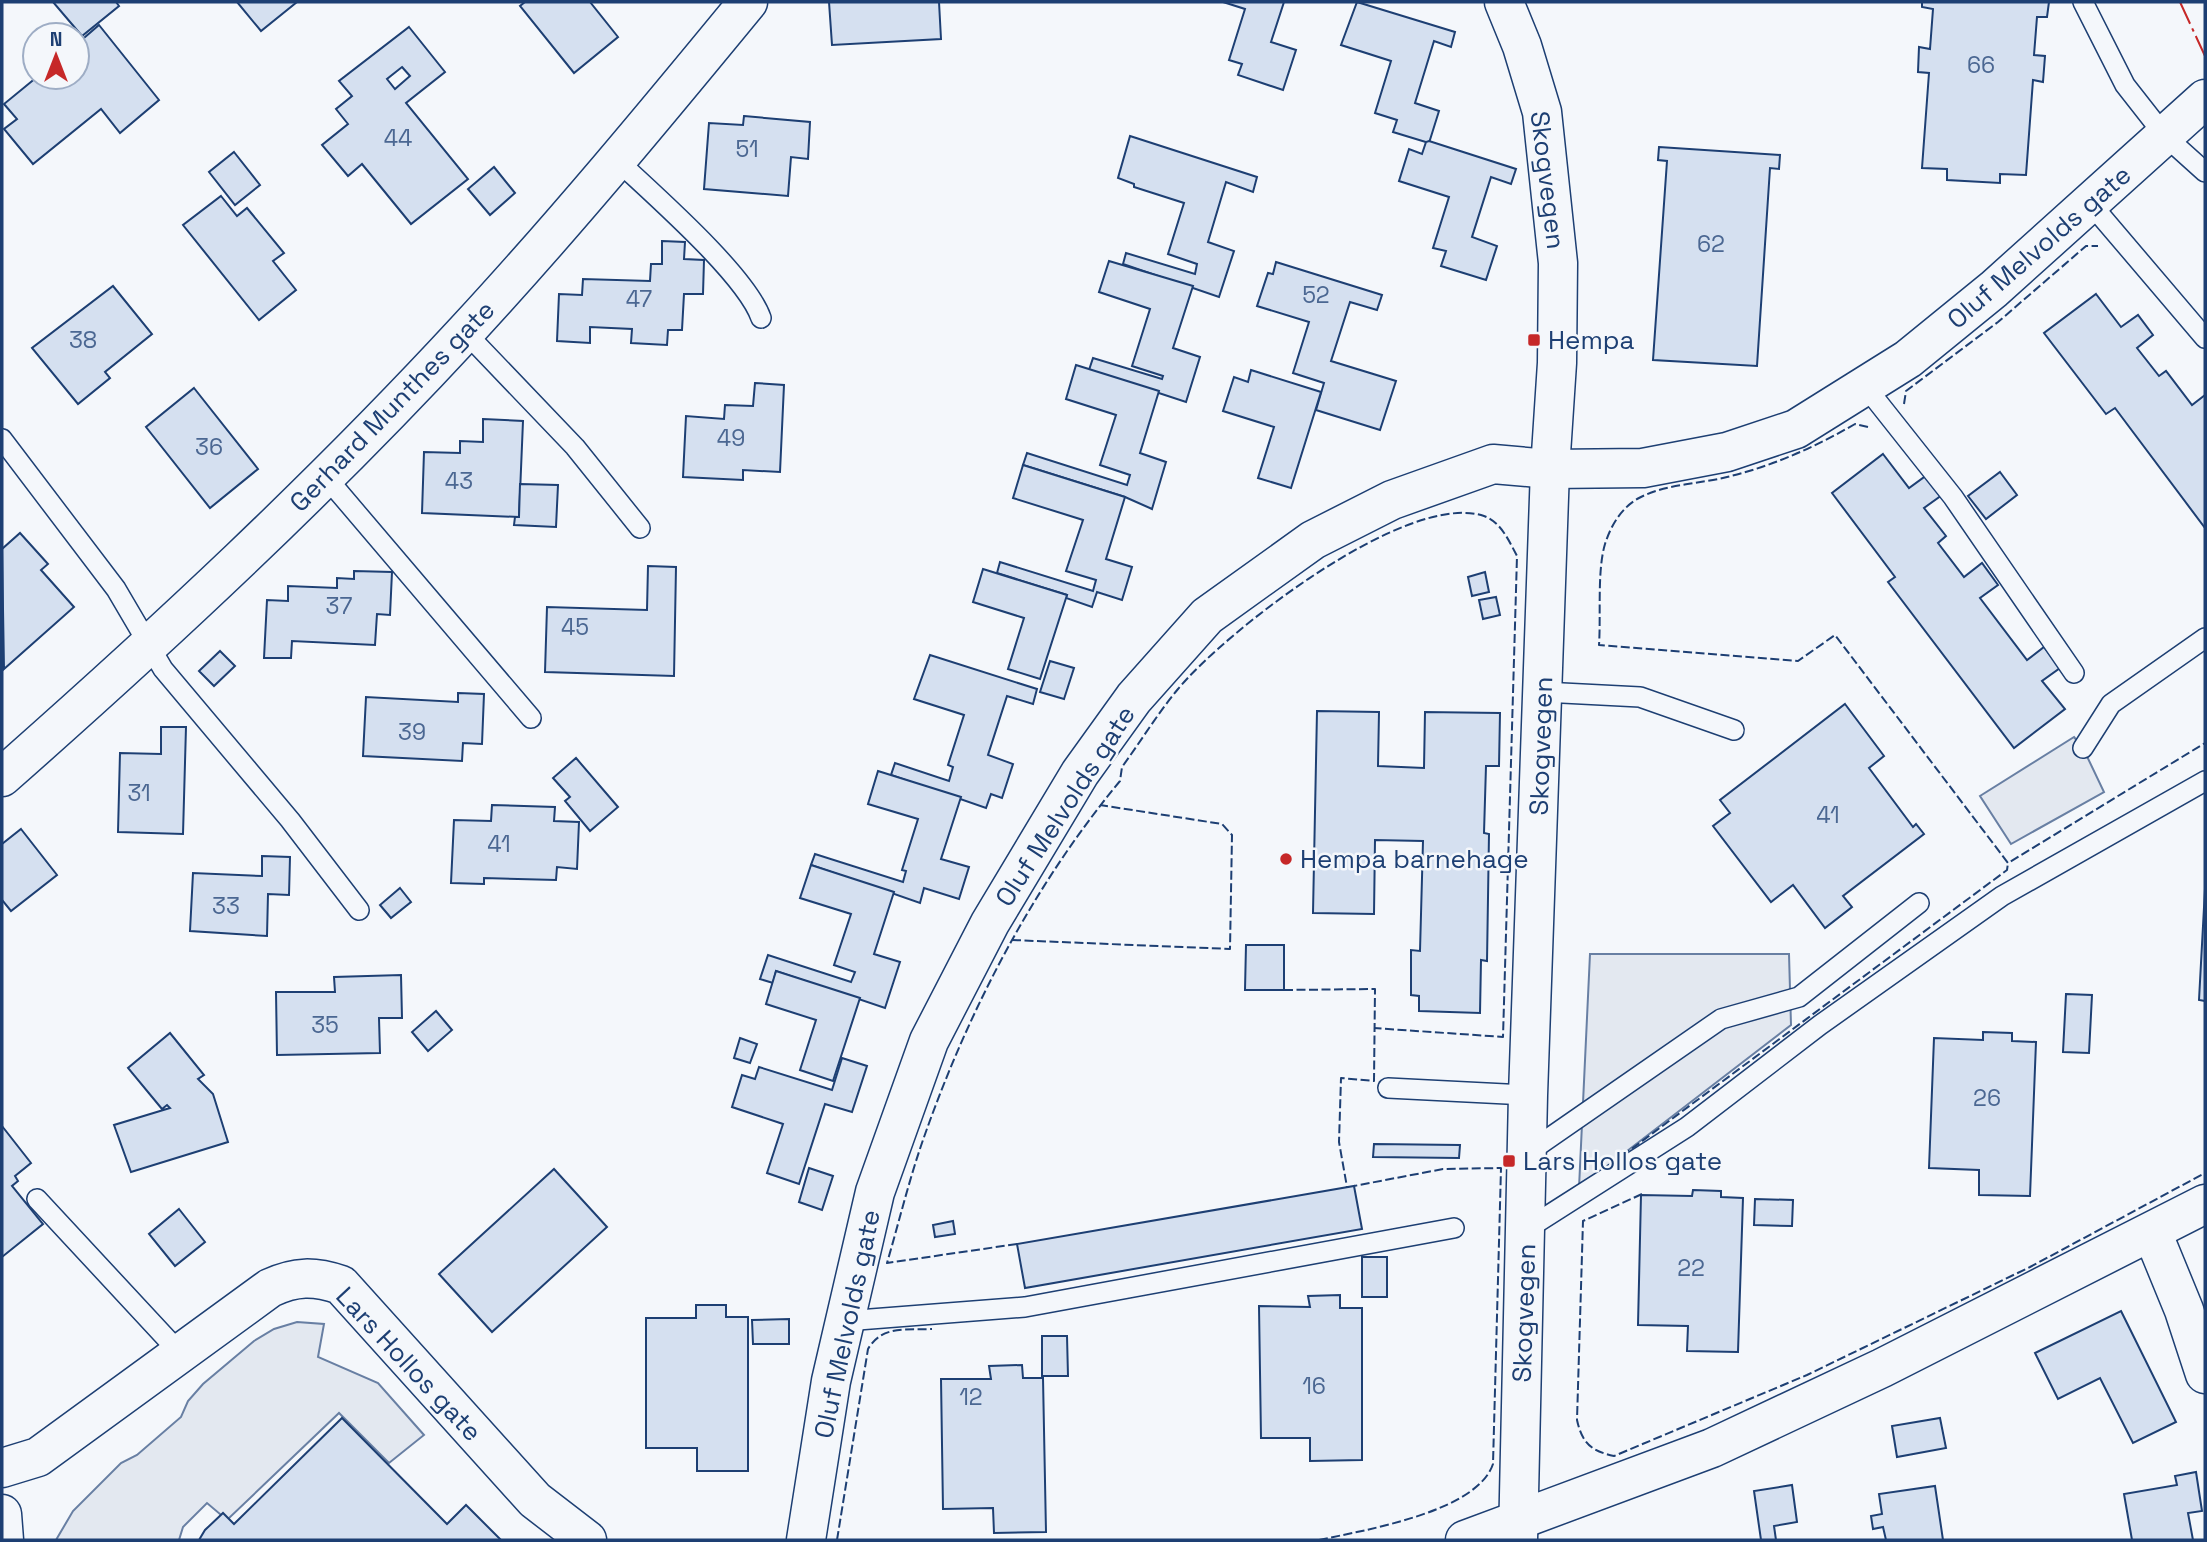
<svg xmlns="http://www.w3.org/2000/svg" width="2207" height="1542" viewBox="0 0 2207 1542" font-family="'Space Grotesk',sans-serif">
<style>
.parking{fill:#e3e8f0;stroke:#687fa3;stroke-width:2}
.building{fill:#d5e0f0;stroke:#1d3f73;stroke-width:2;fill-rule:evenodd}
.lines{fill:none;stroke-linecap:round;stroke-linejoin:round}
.service-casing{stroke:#1d3f73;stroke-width:22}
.minor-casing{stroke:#1d3f73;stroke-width:41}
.primary-casing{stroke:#1d3f73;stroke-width:41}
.service{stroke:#f4f7fb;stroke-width:19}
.minor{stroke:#f4f7fb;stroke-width:38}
.primary{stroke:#f4f7fb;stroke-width:38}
.fence{stroke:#1d3f73;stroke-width:2;stroke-dasharray:9 3.5;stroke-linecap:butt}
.power{stroke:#c62828;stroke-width:2;stroke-dasharray:24 5 3.5 5;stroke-linecap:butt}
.poi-dot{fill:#c62828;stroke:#f4f7fb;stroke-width:2.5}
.labels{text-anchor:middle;stroke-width:5;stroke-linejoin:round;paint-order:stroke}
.number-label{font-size:23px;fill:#4b6792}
.street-label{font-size:26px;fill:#1d3f73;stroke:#f4f7fb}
.poi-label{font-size:26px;fill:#1d3f73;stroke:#f4f7fb;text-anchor:start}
</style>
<rect width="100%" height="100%" fill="#f4f7fb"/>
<g class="parking">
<polygon points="2074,737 2083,748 2104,792 2011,844 1980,796"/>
<polygon points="1590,954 1789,954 1791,1025 1579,1188"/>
<polygon points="297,1322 324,1324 318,1357 378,1383 424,1435 389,1463 339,1413 227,1520 207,1503 183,1527 179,1540 56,1540 73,1511 121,1463 137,1455 181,1417 188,1401 203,1384 254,1341 274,1329"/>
</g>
<g class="building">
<polygon points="53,2 116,2 119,6 82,36"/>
<polygon points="237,2 297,2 261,31"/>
<polygon points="525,2 590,2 618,37 574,73 520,6"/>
<polygon points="829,2 939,2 941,39 832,45"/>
<polygon points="1223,2 1284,2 1271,42 1296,50 1283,90 1238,75 1242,64 1229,60 1245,9"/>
<polygon points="1357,2 1455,32 1451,47 1434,41 1415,103 1439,111 1429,143 1393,132 1397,120 1375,113 1391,61 1341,45"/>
<polygon points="1922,2 2049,2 2047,17 2037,17 2034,55 2045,56 2043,82 2033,80 2026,175 2000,174 2000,183 1947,180 1947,169 1922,168 1929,73 1918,72 1919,47 1930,49 1933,9 1922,7"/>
<polygon points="99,25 159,100 120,133 101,109 33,164 4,129 17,119 4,104 37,77 77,77 77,44"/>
<path d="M409 27 445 72 406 103 468 179 411 224 362 164 348 176 322 145 348 124 336 109 352 96 339 81ZM402 67 410 76 395 89 387 79Z"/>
<polygon points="744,116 810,122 808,159 791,157 788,196 704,189 709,123 743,125"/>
<polygon points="1130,136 1257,177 1253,192 1226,182 1208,242 1234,251 1219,297 1123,264 1126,253 1195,274 1197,264 1168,254 1184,203 1134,187 1134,184 1118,178"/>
<polygon points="1429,141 1516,169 1511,184 1491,177 1472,237 1497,246 1486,280 1441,266 1446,251 1433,248 1449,197 1399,181 1409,149 1422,154 1426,142"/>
<polygon points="1659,147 1780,155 1779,169 1770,168 1757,366 1653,360 1667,161 1658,160"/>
<polygon points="234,152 260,185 235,205 209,172"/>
<polygon points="494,167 515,193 490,215 468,189"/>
<polygon points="221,196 237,216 247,208 284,253 273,261 296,290 259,320 183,225"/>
<polygon points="662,241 685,242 684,259 704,260 703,294 684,294 682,330 668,330 667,345 631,343 632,329 590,327 590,343 557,341 559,294 582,295 583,279 650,281 651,264 662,264"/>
<polygon points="1109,261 1193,286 1173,348 1200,357 1186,402 1089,370 1093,358 1162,379 1163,376 1132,366 1150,309 1099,292"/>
<polygon points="1276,262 1382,295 1377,310 1350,302 1331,361 1396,381 1380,430 1316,410 1324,383 1293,373 1309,322 1257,306 1268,273 1273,274"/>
<polygon points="113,286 152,334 105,372 110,378 78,404 32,348"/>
<polygon points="2096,294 2121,327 2138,315 2153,335 2137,348 2159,376 2166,371 2192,405 2205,395 2205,528 2115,408 2106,414 2044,333"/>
<polygon points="1076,365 1159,391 1140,453 1166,462 1152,509 1125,497 1023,465 1027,453 1127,485 1130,475 1100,465 1116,415 1066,399"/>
<polygon points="1251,370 1321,392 1291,488 1258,478 1274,427 1223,411 1234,377 1248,382"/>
<polygon points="755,383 784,385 780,472 743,470 743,480 683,477 686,416 724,419 725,405 753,406"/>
<polygon points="194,388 258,469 210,508 146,427"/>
<polygon points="483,419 523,421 519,517 422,513 424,452 460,453 460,441 483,442"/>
<polygon points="1883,454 1909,488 1927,475 1942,495 1924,508 1946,536 1938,543 1964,577 1982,563 1998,585 1980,598 2027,660 2044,647 2060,668 2042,681 2065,709 2014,748 1888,582 1895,577 1832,493"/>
<polygon points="1023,465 1125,497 1106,559 1132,567 1122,600 1097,592 1092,607 1066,598 1067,595 997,573 1000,562 1093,591 1096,580 1066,571 1083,520 1013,498"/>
<polygon points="2000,472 2017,495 1986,519 1968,496"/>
<polygon points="520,484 558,485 556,527 514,525 515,517 519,517"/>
<polygon points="20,533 48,564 41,570 74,607 4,669 2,549"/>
<polygon points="648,566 676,567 674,676 545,672 547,607 647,610"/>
<polygon points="983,569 1067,595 1040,679 1008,669 1024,618 973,602"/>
<polygon points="354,571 392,572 390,615 377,614 375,645 292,641 291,658 264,658 267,600 288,601 288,586 337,588 337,578 354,579"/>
<polygon points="1485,572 1489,592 1472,596 1468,577"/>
<polygon points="1496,597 1500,615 1483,619 1479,600"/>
<polygon points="220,651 235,666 214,686 199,671"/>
<polygon points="930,655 1037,689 1033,704 1007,696 988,755 1013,764 1002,798 991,794 986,808 891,775 895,763 949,781 953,767 948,765 964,715 914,699"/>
<polygon points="1050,661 1074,668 1064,699 1040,692"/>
<polygon points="458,693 484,694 482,744 463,743 462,761 363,756 366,697 458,702"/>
<polygon points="1845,704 1884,756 1869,768 1913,827 1916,824 1924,834 1843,896 1852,907 1825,928 1793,885 1771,902 1713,826 1730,813 1720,800"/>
<polygon points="1317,711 1379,712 1378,766 1424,768 1425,712 1500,713 1499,766 1486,766 1484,833 1489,834 1487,961 1481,960 1480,1013 1419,1011 1419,996 1411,995 1411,950 1420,951 1423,841 1375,840 1374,914 1313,913"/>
<polygon points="161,727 186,727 183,834 118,832 120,753 161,754"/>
<polygon points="576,758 618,807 590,831 565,801 570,797 553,778"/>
<polygon points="878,771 961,797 941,859 969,867 959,899 924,888 920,903 811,865 815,854 903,882 906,871 902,870 918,819 868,804"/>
<polygon points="492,805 555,807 554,821 579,822 577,869 557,867 556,880 484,878 484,884 451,883 454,820 491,821"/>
<polygon points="21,829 57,875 11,911 2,900 2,844"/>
<polygon points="262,856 290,857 289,895 268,894 267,936 190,931 193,873 262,876"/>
<polygon points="811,865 894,892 874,954 900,962 885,1008 776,971 773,983 760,979 768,955 851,982 855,972 834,965 851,914 800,898"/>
<polygon points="400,888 411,902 391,918 380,905"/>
<polygon points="2205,889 2205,1001 2199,1000"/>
<polygon points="1246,945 1284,945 1284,990 1245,990"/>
<polygon points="776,971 860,998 833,1081 800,1070 816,1020 766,1004"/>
<polygon points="401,975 402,1018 379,1018 380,1053 277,1055 276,992 335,992 334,977"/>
<polygon points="2066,994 2092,995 2089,1053 2063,1052"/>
<polygon points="436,1011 452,1030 428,1051 412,1032"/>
<polygon points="1983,1032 2012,1033 2012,1041 2036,1042 2030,1196 1979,1195 1979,1170 1929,1168 1934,1038 1983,1040"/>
<polygon points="170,1033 204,1075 198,1079 213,1094 228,1142 131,1172 114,1125 170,1108 167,1105 162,1109 128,1068"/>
<polygon points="740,1038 757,1044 750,1063 734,1058"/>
<polygon points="842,1058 867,1066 852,1112 825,1104 799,1184 767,1173 783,1124 732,1107 742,1075 755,1079 759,1067 832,1090"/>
<polygon points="2,1126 31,1163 15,1176 18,1181 12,1186 43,1224 2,1257"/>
<polygon points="1374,1144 1460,1145 1459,1158 1373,1157"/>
<polygon points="809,1168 833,1176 822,1210 799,1202"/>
<polygon points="554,1169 607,1227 492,1332 439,1274"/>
<polygon points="1354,1186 1362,1229 1025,1288 1017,1244"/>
<polygon points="1693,1190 1721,1191 1721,1197 1743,1198 1738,1352 1687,1351 1688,1326 1638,1325 1641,1195 1692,1196"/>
<polygon points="1755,1199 1793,1200 1792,1226 1754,1225"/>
<polygon points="179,1209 205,1242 175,1266 149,1234"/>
<polygon points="953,1221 955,1234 935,1237 933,1225"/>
<rect x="1362" y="1257" width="25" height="40"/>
<polygon points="1340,1295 1340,1308 1362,1308 1362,1460 1310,1461 1310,1438 1261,1438 1259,1306 1310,1307 1308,1296"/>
<polygon points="696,1305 726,1305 726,1317 748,1317 748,1471 697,1471 697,1448 646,1448 646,1318 696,1318"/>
<polygon points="2121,1311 2176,1422 2133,1443 2100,1378 2058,1399 2035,1353"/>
<polygon points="789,1319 789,1344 753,1344 752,1320"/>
<polygon points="1042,1336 1067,1336 1068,1376 1042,1376"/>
<polygon points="1022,1365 1023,1378 1043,1378 1046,1532 994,1533 993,1508 943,1509 941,1379 991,1379 989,1366"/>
<polygon points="342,1418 447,1524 466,1505 501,1540 199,1540 205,1530 223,1513 234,1524"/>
<polygon points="1940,1418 1946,1448 1897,1457 1892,1426"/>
<polygon points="2196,1472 2202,1511 2188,1513 2193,1540 2132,1540 2124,1494 2177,1485 2175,1476"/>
<polygon points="1792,1485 1797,1522 1774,1526 1776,1540 1761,1540 1754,1491"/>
<polygon points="1935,1486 1943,1540 1886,1540 1883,1527 1873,1529 1871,1516 1882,1514 1879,1494"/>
</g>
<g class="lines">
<g class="service-casing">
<g id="service">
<polyline points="2083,2 2125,85 2165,136 2205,172"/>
<path d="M618 161C654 195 746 275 761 318"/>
<polyline points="2090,203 2205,338"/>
<polyline points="465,332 575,447 640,528"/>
<polyline points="1865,386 1953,497 2074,673"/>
<polyline points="2,439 116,589 163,669 290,820 359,910"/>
<polyline points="325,476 531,718"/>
<polyline points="1543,692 1640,697 1734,730"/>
<polyline points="2083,748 2111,704 2205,638"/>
<polyline points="1388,1088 1528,1095"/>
<polyline points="1529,1152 1721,1019 1799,997 1919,903"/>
<polyline points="37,1199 180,1353"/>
<polyline points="1527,1229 1687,1127 1820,1025 2002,896 2205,781"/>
<polyline points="845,1321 1025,1307 1454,1228"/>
</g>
</g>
<g class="minor-casing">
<g id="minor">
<polyline points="1504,2 1522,46 1542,112 1558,263 1557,363 1550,469 1528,1095 1518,1540"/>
<path d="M2 777C163 635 320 489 466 331 564 225 656 114 748 2"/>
<polyline points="2152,1232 2184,1310 2205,1374"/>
<path d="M2 1468 38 1457 270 1288C296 1276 314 1276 341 1285L535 1500 587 1540"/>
<polyline points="806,1540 831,1381 875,1192 929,1041 990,923 1080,773 1134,698 1207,616 1313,540 1392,500 1493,464 1550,469 1643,468 1727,452 1796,429 1908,359 1994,289 2205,99"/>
<polyline points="1465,1540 1712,1448 1882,1368 2205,1204"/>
</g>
</g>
<g class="primary-casing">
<polyline id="primary" points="2,1514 4,1540"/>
</g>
<use href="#service" class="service"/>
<use href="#minor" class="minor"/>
<use href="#primary" class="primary"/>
<g class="fence">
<polyline points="1904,404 1906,391 1998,322 2086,246 2098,246"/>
<path d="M1868 427 1855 424C1815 447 1773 466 1727 477 1699 484 1665 484 1639 498 1622 507 1611 525 1605 544 1597 571 1601 615 1599 645L1798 661 1835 635 2008 863 2205 743"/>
<polyline points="1012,940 1230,949 1232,835 1222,824 1100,805"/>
<polyline points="1284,990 1375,989 1374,1081 1341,1078 1339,1142 1347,1187"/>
<polyline points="1622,1156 2007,870 2008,863"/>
<path d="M1642 1194 1583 1221 1577 1420C1582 1443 1591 1451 1614 1456L1807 1375 2030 1267 2205 1173"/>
<path d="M1017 1244 887 1263C899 1222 909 1180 923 1140 968 1011 1033 886 1120 781L1122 767C1141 741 1158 713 1178 689 1225 632 1407 490 1484 516 1501 522 1509 541 1517 556L1503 1037 1374 1028"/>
<path d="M837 1540 868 1349C882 1325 907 1330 932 1329"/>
<path d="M1319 1540C1365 1530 1477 1512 1493 1464L1501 1168 1443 1169 1354 1186"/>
</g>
<polyline class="power" points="2180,2 2205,56"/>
</g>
<g class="poi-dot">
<rect x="1527" y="333" width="14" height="14" rx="3.5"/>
<circle cx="1286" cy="859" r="7"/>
<rect x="1502" y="1154" width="14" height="14" rx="3.5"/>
</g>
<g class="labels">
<g class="number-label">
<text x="1981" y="73">66</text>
<text x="398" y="146">44</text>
<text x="747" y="157">51</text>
<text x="1711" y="252">62</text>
<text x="1316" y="303">52</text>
<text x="639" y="307">47</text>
<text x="83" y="348">38</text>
<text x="731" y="446">49</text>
<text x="209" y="455">36</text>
<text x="459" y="489">43</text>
<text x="339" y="614">37</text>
<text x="575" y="635">45</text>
<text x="412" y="740">39</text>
<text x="139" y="801">31</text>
<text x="1828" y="823">41</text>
<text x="499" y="852">41</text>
<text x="226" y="914">33</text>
<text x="325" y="1033">35</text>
<text x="1987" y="1106">26</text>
<text x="1691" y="1276">22</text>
<text x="1314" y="1394">16</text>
<text x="971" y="1405">12</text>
</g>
<g class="street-label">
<text transform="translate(1548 180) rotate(83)" y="9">Skogvegen</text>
<text transform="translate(2039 247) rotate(-41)" y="9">Oluf Melvolds gate</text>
<text transform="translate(392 406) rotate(-46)" y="9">Gerhard Munthes gate</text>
<text transform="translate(1541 746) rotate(-88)" y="9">Skogvegen</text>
<text transform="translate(1065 806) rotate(-57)" y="9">Oluf Melvolds gate</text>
<text transform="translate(1524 1313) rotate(-88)" y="9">Skogvegen</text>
<text transform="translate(847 1324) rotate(-78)" y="9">Oluf Melvolds gate</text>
<text transform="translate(409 1364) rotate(47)" y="9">Lars Hollos gate</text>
</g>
<g class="poi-label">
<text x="1548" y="349">Hempa</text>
<text x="1300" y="868">Hempa barnehage</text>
<text x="1523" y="1170">Lars Hollos gate</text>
</g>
</g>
<rect width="2207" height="1542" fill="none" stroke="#1d3f73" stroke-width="7"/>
<g transform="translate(56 56)"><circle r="33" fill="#f4f7fb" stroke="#9eadc5" stroke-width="2"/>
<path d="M0-5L12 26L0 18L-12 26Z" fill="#c62828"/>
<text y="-10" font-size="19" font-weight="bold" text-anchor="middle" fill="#1d3f73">N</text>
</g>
</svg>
